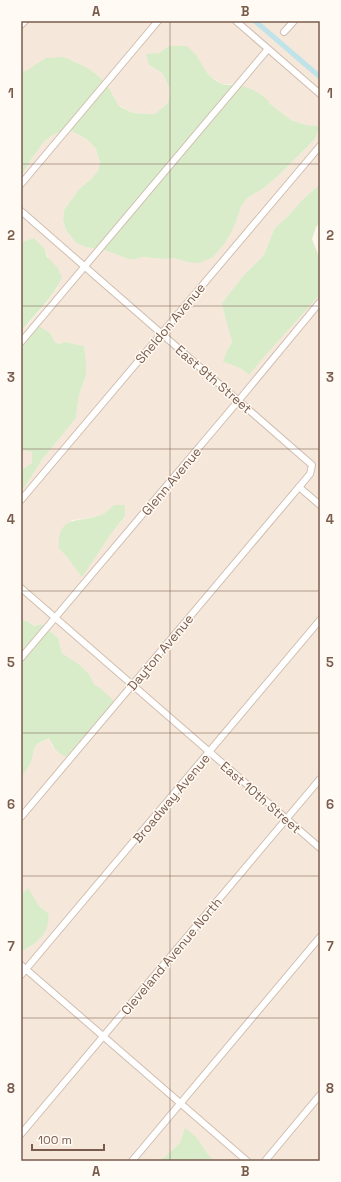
<svg xmlns="http://www.w3.org/2000/svg" width="341" height="1182" viewBox="0 0 341 1182" font-family="'Space Grotesk',sans-serif">
<style>
.residential{fill:#f5e8da;fill-rule:evenodd}
.green{fill:#d8ecc9}
.lines{fill:none;stroke-linecap:round;stroke-linejoin:round}
.canal{stroke:#bfe3e8;stroke-width:5}
.minor-casing{stroke:#d1beb0;stroke-width:8}
.minor{stroke:#fff;stroke-width:6}
.grid{fill:none;stroke:#7a5c4d;stroke-width:1;stroke-opacity:0.55}
.labels{text-anchor:middle;stroke-width:3;stroke-linejoin:round;paint-order:stroke}
.street-label{font-size:13px;fill:#7a5c4d;stroke:#fffaf3}
.neatline{fill:none;stroke:#7a5c4d;stroke-width:1.5}
.grid-label{font-size:13px;text-anchor:middle;font-weight:bold;fill:#7a5c4d}
</style>
<rect width="100%" height="100%" fill="#fdf6ec"/>
<g class="residential">
<polygon points="21,21 320,21 320,126 306,125 291,120 269,103 234,84 222,84 211,77 203,68 196,55 177,46 169,46 149,65 162,73 170,89 168,103 155,114 147,114 133,113 120,106 119,106 106,83 96,74 88,68 75,62 26,71 21,71"/>
<path d="M320 127V184L301 201 290 214 274 229 264 255 243 276 222 303 224 314 230 331 232 342 227 351 233 364 246 372 293 325 320 294V1161H214L207 1153 180 1143 160 1161H21V952L30 947 39 939 46 930 49 914 39 906 28 889 21 895V775L31 763 34 749 37 744 49 738 52 746 61 754 94 685 89 674 80 665 62 653 58 638 41 624 34 626 27 621 21 620V493L41 461 76 418 79 395 86 375 84 346 66 342 59 344 55 342 50 333 28 336 21 334V332L46 304 58 287 45 249 34 238 21 242V176L32 158 44 142 51 136 62 131 69 130 81 136 88 140 96 149 100 163 98 171 91 179 79 189 64 210 63 220 66 230 76 243 85 247 104 250 129 259H136L142 257 163 259 173 258 187 262 235 225 241 207 247 198 264 188 280 174 315 139ZM114 505 125 516 111 534 82 576 67 557 59 549 72 520 95 517 106 513Z"/>
<polygon points="21,450 32,452 32,464 23,469 21,473"/>
</g>
<g class="green">
<path d="M169 46H187C190 49 193 52 196 55 204 67 206 76 220 83 225 86 230 84 236 85 250 87 258 92 269 101V103L291 120 306 125 320 126 315 139 280 174 264 188 247 198 241 207 235 225 225 243 213 257 199 263 187 262 173 258 163 259 142 257 136 259H129L104 250 85 247 76 243 66 230 63 220 64 210 79 189 91 179 98 171 100 163 96 149 88 140 81 136 69 130 62 131 51 136 44 142 32 158 21 176V71H26L46 58 64 57 88 68 96 74 106 83 119 106 133 113 147 114H155L168 103 170 89 162 73 149 65 146 54 159 53Z"/>
<path d="M320 184V223L316 227 312 239 320 259V294C297 322 271 347 249 375 242 368 232 364 223 362L227 351 232 342C229 328 224 316 222 303L243 276 264 255 274 229 290 214 301 201Z"/>
<path d="M34 238 45 249 47 257 57 267 62 277C53 299 35 313 21 332V242Z"/>
<polygon points="37,325 50,333 55,342 59,344 65,342 84,346 86,363 86,375 79,395 76,418 41,461 21,493 21,473 23,469 32,463 32,452 21,450 21,334 28,336"/>
<path d="M114 505H125V516L111 534 82 577 67 557 59 549C57 511 82 525 105 513 108 511 111 507 114 505Z"/>
<path d="M21 620 27 621 34 626 41 624 58 638 62 653 80 665 89 674 94 684V685L99 687 114 701 66 757C57 753 53 747 49 738L37 744 34 749 31 763 22 776Z"/>
<path d="M28 888 39 906 49 914C48 919 48 926 46 930 41 940 30 947 21 952V895Z"/>
<polygon points="185,1128 196,1137 207,1153 214,1161 160,1161 180,1143"/>
</g>
<g class="lines">
<polyline class="canal" points="255,21 320,77"/>
<g class="minor-casing">
<g id="minor">
<polyline points="236,21 320,94"/>
<polyline points="21,25 25,21"/>
<polyline points="284,32 294,21"/>
<polyline points="21,184 158,21"/>
<polyline points="21,211 312,465 310,474 21,817"/>
<polyline points="21,342 268,49"/>
<polyline points="299,487 320,505"/>
<polyline points="21,500 320,146"/>
<polyline points="21,588 320,848"/>
<polyline points="21,658 239,400 320,302"/>
<polyline points="21,965 247,1161"/>
<polyline points="21,975 320,620"/>
<polyline points="21,1134 320,779"/>
<polyline points="132,1161 320,937"/>
<polyline points="265,1161 320,1095"/>
</g>
</g>
<use href="#minor" class="minor"/>
</g>
<path class="grid" d="M170 21V1161M21 164H320M21 306H320M21 449H320M21 591H320M21 733H320M21 876H320M21 1018H320"/>
<g class="labels">
<g class="street-label">
<text transform="translate(170 323) rotate(-50)" y="5">Sheldon Avenue</text>
<text transform="translate(214 379) rotate(41)" y="5">East 9th Street</text>
<text transform="translate(171 481) rotate(-50)" y="5">Glenn Avenue</text>
<text transform="translate(160 652) rotate(-50)" y="5">Dayton Avenue</text>
<text transform="translate(261 797) rotate(41)" y="5">East 10th Street</text>
<text transform="translate(171 798) rotate(-50)" y="5">Broadway Avenue</text>
<text transform="translate(171 956) rotate(-50)" y="5">Cleveland Avenue North</text>
</g>
</g>
<rect width="341" height="1182" fill="none" stroke="#fffaf3" stroke-width="44"/>
<path d="M32 1144v6h72v-6" fill="none" stroke="#7a5c4d" stroke-width="2"/>
<text x="38" y="1144" font-size="12" fill="#7a5c4d" stroke="#fffaf3" stroke-width="3" paint-order="stroke">100 m</text>
<rect x="22" y="22" width="297" height="1138" class="neatline"/>
<g class="grid-label">
<text x="96" y="16">A</text>
<text x="245" y="16">B</text>
<text x="11" y="98">1</text>
<text x="330" y="98">1</text>
<text x="11" y="240">2</text>
<text x="330" y="240">2</text>
<text x="11" y="382">3</text>
<text x="330" y="382">3</text>
<text x="11" y="524">4</text>
<text x="330" y="524">4</text>
<text x="11" y="667">5</text>
<text x="330" y="667">5</text>
<text x="11" y="809">6</text>
<text x="330" y="809">6</text>
<text x="11" y="951">7</text>
<text x="330" y="951">7</text>
<text x="11" y="1093">8</text>
<text x="330" y="1093">8</text>
<text x="96" y="1176">A</text>
<text x="245" y="1176">B</text>
</g>
</svg>
